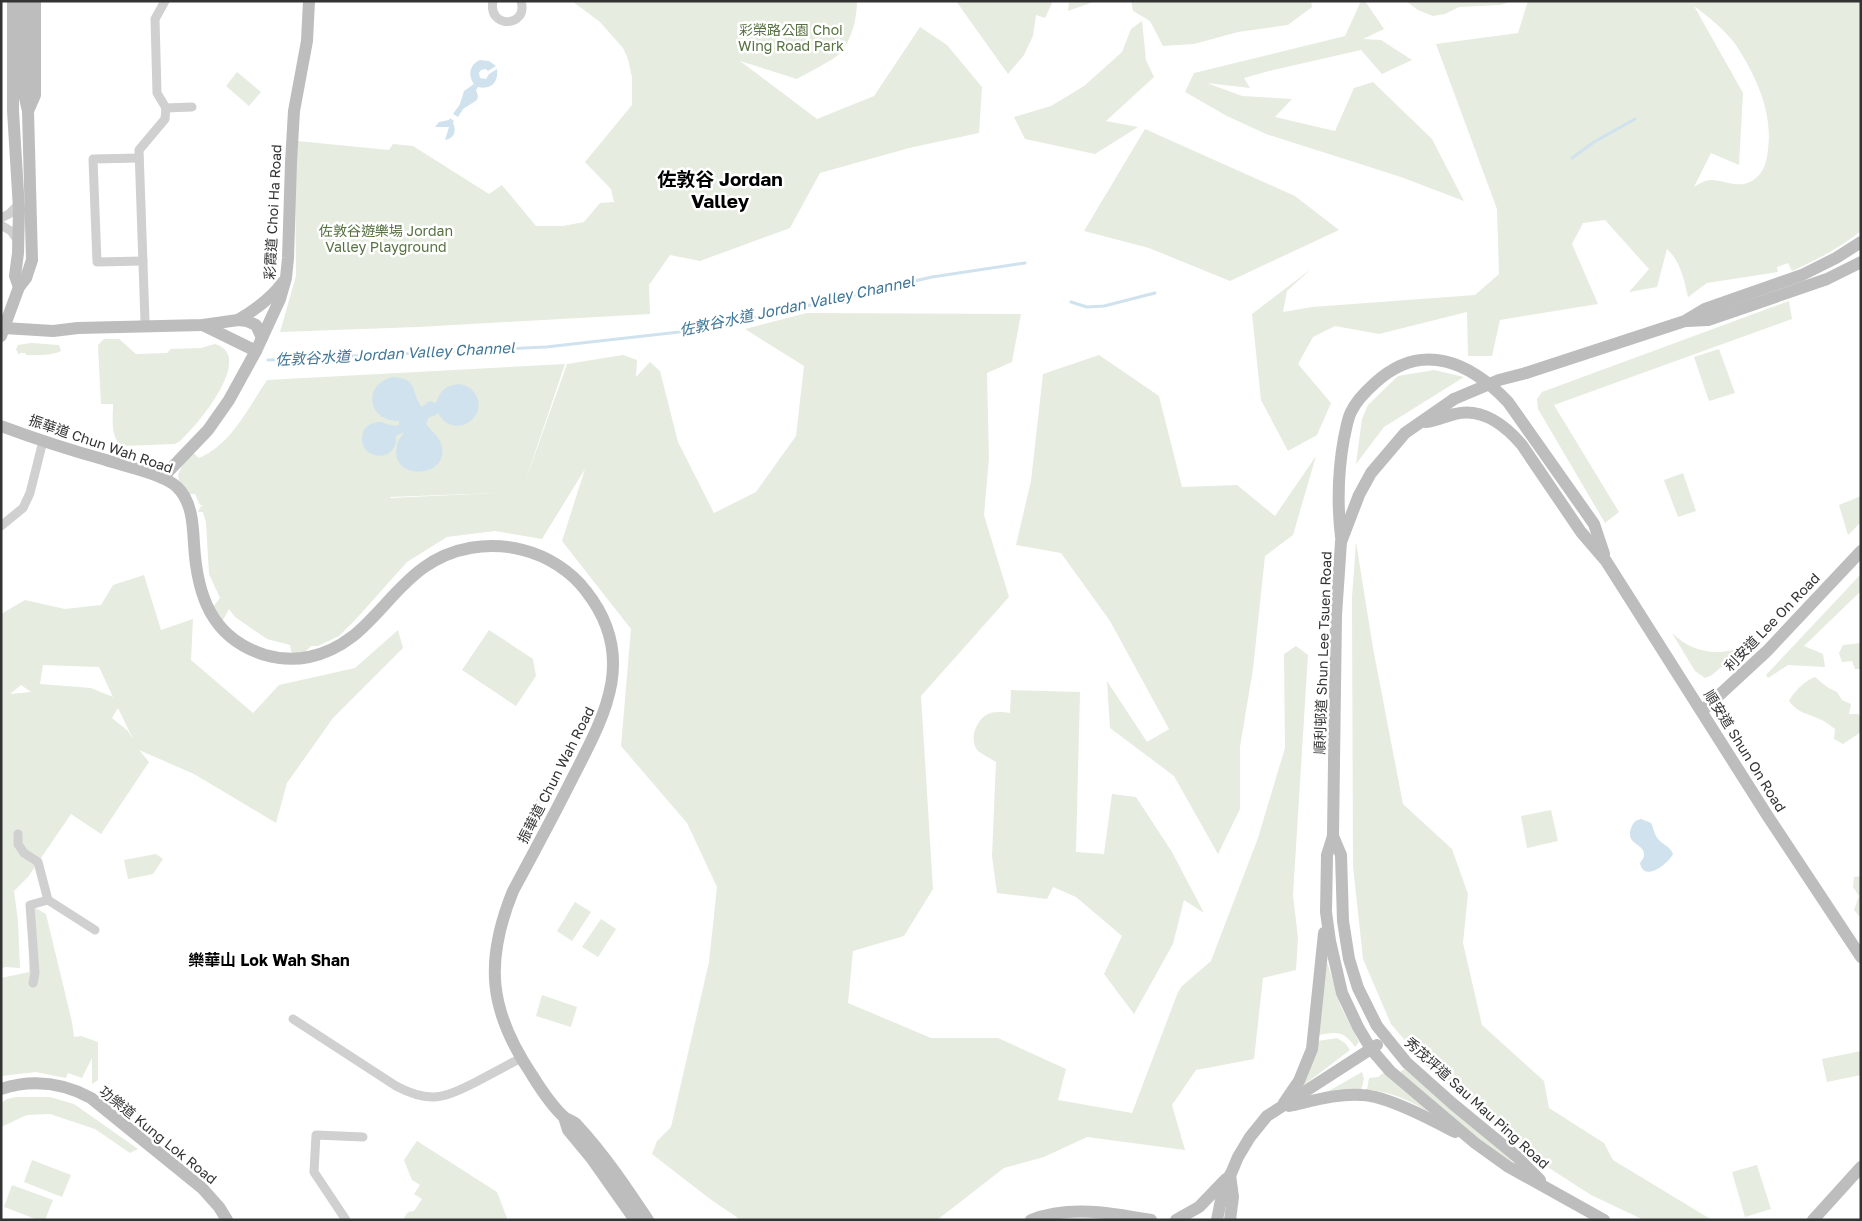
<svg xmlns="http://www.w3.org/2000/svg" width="1862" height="1221" viewBox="0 0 1862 1221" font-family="'Golos Text','Noto Sans TC',sans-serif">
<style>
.green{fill:#e6ecdf;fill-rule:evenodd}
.water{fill:#cfe2ee}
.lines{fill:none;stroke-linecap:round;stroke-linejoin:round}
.stream{stroke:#cfe2ee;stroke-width:3}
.street{stroke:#d0d0d0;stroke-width:9}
.secondary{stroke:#bdbdbd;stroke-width:12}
.secondary-bridge{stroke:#bdbdbd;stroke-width:12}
.labels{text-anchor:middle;stroke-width:5;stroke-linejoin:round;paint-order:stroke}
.park-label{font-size:14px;fill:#56703f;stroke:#fff}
.street-label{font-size:14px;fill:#333;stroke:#fff}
.water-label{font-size:15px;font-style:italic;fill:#3f7597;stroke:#fff}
.quarter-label{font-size:16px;font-weight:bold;fill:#000;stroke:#fff}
.district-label{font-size:19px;font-weight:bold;fill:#000;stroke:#fff}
</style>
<rect width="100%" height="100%" fill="#fff"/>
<g class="green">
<path d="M572 1H857C857 18 852 40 840 53 834 60 807 73 797 79L740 61 817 119 874 96 920 27 947 45 982 87 979 133 909 148 820 173 790 228 700 261 670 255 649 285 650 314 418 327 280 332 296 276 295 162 297 141 389 150 393 144 413 146 489 194 502 185 536 226H563L584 222 600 203 614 202 611 189 585 162 632 105V77L628 59 623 48 600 22Z"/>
<polygon points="956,1 1053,1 1045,18 1036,15 1033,36 1024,55 1008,74"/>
<polygon points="1069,1 1096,1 1068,11"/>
<polygon points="1131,1 1311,1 1312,7 1288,25 1238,32 1194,44 1163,46 1150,21 1133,11"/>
<polygon points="1361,1 1365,1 1384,29 1363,39 1381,40 1412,60 1382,74 1361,50 1269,71 1244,78 1250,88 1207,83 1242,96 1292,99 1275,117 1335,131 1354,88 1373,82 1432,139 1464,201 1401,177 1266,134 1227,116 1185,92 1194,73 1345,36"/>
<polygon points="1406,1 1514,1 1500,5 1459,7 1445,14 1433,16 1418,10"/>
<path d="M1528 1H1861V231C1839 248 1817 260 1792 271L1788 263 1777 267 1778 272 1707 283 1688 297C1684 280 1681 262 1667 249L1657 287 1629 292 1649 269 1605 220 1583 223 1572 244 1598 304 1500 320 1492 356H1468L1467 312 1379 334 1335 326 1313 337 1298 364 1331 403 1317 435 1288 451 1261 400 1252 314 1311 269 1287 291 1283 312 1312 307 1475 295 1499 274 1497 209 1436 44 1518 33ZM1694 6C1709 17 1725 30 1736 45 1756 76 1773 112 1768 149 1767 161 1764 174 1752 181 1738 189 1725 180 1711 180 1704 180 1699 184 1694 187L1711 153 1739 165 1743 93Z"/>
<polygon points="1142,21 1146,60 1154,77 1106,121 1138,127 1095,154 1025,139 1014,117 1051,106 1084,86 1122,52 1131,29"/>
<polygon points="237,72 261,92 249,106 226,86"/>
<polygon points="1145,129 1295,196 1339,230 1230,281 1149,248 1084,231"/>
<polygon points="1789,301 1792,319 1554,405 1619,512 1605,523 1538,409 1537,399 1542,392"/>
<path d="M807 313 1021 314 1012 362 987 373 989 459 984 515 1009 597 921 696 933 889 904 936 853 951 848 1003 931 1038H998L1066 1069 1058 1100 1132 1113 1178 992 1182 986 1211 961 1258 838 1285 748 1284 654 1296 646 1308 655 1293 895 1298 938 1296 970 1263 978 1254 1059 1196 1070 1172 1105 1185 1150 1087 1137 1044 1157 1004 1168 937 1220H741L710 1199 652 1154 657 1141 671 1127 709 962 717 887 687 823 621 746 631 629 562 541 585 469 542 539 495 531 447 537 407 562 357 618 339 636 318 646H311L303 654H292L290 645 267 639 235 617 229 609 222 622 213 607 220 598 209 574 206 522 203 512H198L201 506 204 505H200L195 494H181L178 475 189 449 199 458C231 445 249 407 267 380L565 364 523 488 567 364 623 355 637 360 636 377 650 362 660 371 678 442 714 513 756 492 796 436 804 366 745 329ZM495 493 391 498 390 497Z"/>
<path d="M104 339H119L136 354 167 353 171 349 201 348 215 344C256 356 197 426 180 441L175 444 122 446C110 438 113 417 113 404H101L98 345Z"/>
<path d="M31 343 59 345 61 351C51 356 37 355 26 355L25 353H20L19 355 16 349 18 345Z"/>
<polygon points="1719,349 1735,393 1709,401 1694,357"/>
<polygon points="1099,355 1159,396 1182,487 1237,485 1275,516 1316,456 1293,535 1265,556 1253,669 1240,747 1240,809 1218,854 1174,776 1110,728 1107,681 1147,742 1169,729 1110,621 1061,553 1016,545 1031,481 1043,374"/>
<polygon points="1434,370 1464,377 1384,427 1356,464 1362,419 1368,405 1398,376"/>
<polygon points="1683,473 1696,511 1678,517 1664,480"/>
<polygon points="1861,496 1861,522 1848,535 1839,505"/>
<polygon points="1356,542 1373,648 1403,804 1452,849 1468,894 1463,943 1482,1025 1544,1081 1549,1108 1604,1143 1613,1160 1712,1220 1644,1220 1591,1195 1546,1166 1430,1070 1391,1024 1363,959 1353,866 1352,597"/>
<polygon points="1861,574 1861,591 1804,646 1823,654 1825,667 1788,665 1768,678 1766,675"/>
<path d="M144 575 161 630 193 619 191 660 253 713 279 685 355 668 398 630 403 648 333 718 287 783 276 823 194 774 139 750 149 762 101 834 71 814 28 877 14 891 18 921 20 968 5 967 1 969V614L25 600 65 609 101 605 113 585ZM43 665 99 667 113 697 91 688 40 684ZM21 685 31 692 10 694ZM118 708 132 737V738L128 731 112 718Z"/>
<polygon points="489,630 533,659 536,676 516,706 462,670"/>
<path d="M1672 633C1694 654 1716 655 1743 648L1712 675 1705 678 1695 671Z"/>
<polygon points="1861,643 1861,669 1855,669 1852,661 1842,662 1839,653 1843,645"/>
<path d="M1815 677 1827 687 1837 692 1842 700 1851 704 1849 714H1858L1861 718V732L1843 744 1834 739 1835 729C1830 725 1823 720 1817 718 1803 712 1799 713 1789 701 1793 692 1806 680 1815 677Z"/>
<path d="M1011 690 1080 692 1076 852 1104 854 1112 794 1136 797 1172 852 1204 913 1184 900 1173 944 1134 1014 1104 974 1122 936 1076 897 1053 887 1047 899 997 893 992 856 996 762C990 758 983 755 978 751 969 741 975 722 986 715 994 711 1002 712 1010 713Z"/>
<polygon points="551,777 555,779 532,821 525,817"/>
<polygon points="1551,810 1558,841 1527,848 1521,816"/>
<polygon points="156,854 163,859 153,874 128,879 124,860"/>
<polygon points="1861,876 1861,918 1854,910 1859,896 1853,887 1854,877"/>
<polygon points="575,902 591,912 572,941 557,931"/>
<polygon points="34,907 46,914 72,1022 74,1037 81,1036 98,1042 98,1080 92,1084 92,1058 82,1078 68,1073 66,1078 36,1072 1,1076 1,978 29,972 28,908"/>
<polygon points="601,919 616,929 598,957 582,947"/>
<path d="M1327 962 1341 1007 1359 1042 1355 1047C1343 1030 1337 1032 1318 1035Z"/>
<polygon points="542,995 577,1007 571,1027 536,1016"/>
<polygon points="1337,1038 1345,1043 1350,1050 1300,1088 1316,1055 1318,1041"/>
<polygon points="1861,1051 1861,1075 1827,1082 1822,1059"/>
<polygon points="1404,1069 1512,1159 1511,1161 1508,1162 1437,1105 1400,1072"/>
<polygon points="1362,1072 1364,1079 1361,1090 1327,1092"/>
<path d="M1385 1072 1428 1110 1427 1111C1408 1100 1390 1091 1367 1090L1369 1078 1378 1077Z"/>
<polygon points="16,1097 50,1097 74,1104 138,1149 130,1153 95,1129 50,1114 27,1115 1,1127 1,1103 7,1099"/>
<polygon points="417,1141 497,1192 507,1218 506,1220 403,1220 408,1212 414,1211 422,1199 414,1194 420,1185 412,1180 404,1160"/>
<polygon points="32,1160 71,1175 62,1197 24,1182"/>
<polygon points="1757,1165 1771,1209 1745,1217 1732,1172"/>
<polygon points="12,1185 53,1200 45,1220 38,1220 4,1207"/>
</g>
<g class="water">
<path d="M480 60 489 61 496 66 488 71 486 69 481 70 479 73 480 78 486 79 489 74 497 69C499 82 491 90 478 87L476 90 478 96 477 100 463 109 458 117 453 114 460 104 464 91 474 84C468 75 469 65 480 60Z"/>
<path d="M450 118 454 121 453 123C457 131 454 139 445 140L449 127H435L439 122 449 120Z"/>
<path d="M393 377C420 379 410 393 422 407L429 401 436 403C439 394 444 386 454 385 461 383 468 386 472 390 494 412 456 444 438 413L434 416 429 417 426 424C430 430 437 434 440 441 456 478 388 484 397 445 398 440 402 436 404 432L396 436C398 466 355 459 363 433 364 428 369 424 374 423 384 419 387 428 399 425V421C367 421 362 384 393 377Z"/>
<path d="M1641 819 1651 823C1654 829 1654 834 1658 839 1663 845 1670 846 1673 854 1668 864 1644 883 1640 863 1641 862 1644 857 1644 856 1646 843 1623 845 1632 826 1634 822 1636 820 1641 819Z"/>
</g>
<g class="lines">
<g class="stream">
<polyline points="1572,158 1594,142 1635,119"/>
<polyline points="1071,302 1087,307 1104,306 1155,293"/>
<polyline points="268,360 546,347 706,329 932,277 1025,263"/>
</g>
<g class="street">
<polyline points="165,1 155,19 157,93 166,108"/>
<path d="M493 1C487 29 529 28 521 1"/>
<polyline points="139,158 93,159 97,262 143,261"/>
<polyline points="1,218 9,214 19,204"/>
<polyline points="1,225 11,231 18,241"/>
<polyline points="145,321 139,150 165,119 166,108 192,107"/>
<polyline points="1,526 23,508 30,493 43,441"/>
<polyline points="18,834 18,844 24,853 38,862 48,900 95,930"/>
<polyline points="33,983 35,973 30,905 48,900"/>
<path d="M293 1019 396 1086C430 1104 444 1098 476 1082 491 1074 506 1066 521 1058"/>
<polyline points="346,1220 314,1172 316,1135 363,1137"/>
</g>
<g class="secondary">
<polyline points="13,1 13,111 19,209 18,253 15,276 19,287"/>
<polyline points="28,111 35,95 35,1"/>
<path d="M238 320C255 310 271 299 283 282"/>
<polyline points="1687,321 1708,320 1752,305 1827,279 1861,262"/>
<polyline points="203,325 256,351"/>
<polyline points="4,328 53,331 78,328 203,325 238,320 247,321 256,325 262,338"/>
<polyline points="1,336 19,287 26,278 32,260 28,111 24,94 24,1"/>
<polyline points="1526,373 1685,321 1705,309 1802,275 1836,258 1861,242"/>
<polyline points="1454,399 1405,433 1371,473 1359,495 1341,542 1336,615 1333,836 1327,855 1326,912 1330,941 1342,993 1358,1027 1371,1049 1390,1071 1475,1143 1507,1166 1604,1220"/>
<path d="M1425 422C1435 422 1445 416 1455 414 1482 407 1506 426 1522 445L1581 532 1606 561 1767 815 1861 957"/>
<path d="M1 426C36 439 70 450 106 460 124 466 164 474 177 487 192 501 193 525 194 544 197 595 211 638 265 655 279 659 294 660 309 657 363 646 382 598 423 568 452 547 489 541 523 550 547 556 571 571 586 591 638 657 605 715 572 779 553 817 533 854 513 891 484 962 489 1011 532 1075 540 1088 553 1107 564 1117 568 1120 574 1121 577 1125 604 1154 626 1187 648 1220"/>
<polyline points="162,478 208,430 229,400 256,351 280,299 286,278 288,258 291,162 294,111 307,41 309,1"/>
<path d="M1341 537C1337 503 1338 471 1344 438 1346 430 1347 420 1351 412 1356 401 1366 391 1375 383 1422 340 1470 362 1508 402L1594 524 1604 554"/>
<polyline points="1702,711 1767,651 1861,551"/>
<polyline points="1333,836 1341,855 1343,921 1349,959 1358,988 1377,1026 1407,1063 1453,1104 1515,1155 1540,1180"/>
<path d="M1 1089C32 1079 63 1083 91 1098L202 1188 219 1207 227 1220"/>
<polyline points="1284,1103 1299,1081 1312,1049 1324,933"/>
<path d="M1289 1106C1312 1101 1338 1093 1362 1095 1387 1096 1432 1120 1455 1132"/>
<polyline points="564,1117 568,1130 592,1159 635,1220"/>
<path d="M1031 1220C1069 1205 1112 1213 1151 1220"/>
<polyline points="1176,1220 1199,1207 1226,1179"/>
<polyline points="1217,1220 1222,1195 1238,1157 1250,1137 1267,1116 1377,1045"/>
<polyline points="1230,1220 1233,1197 1230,1175"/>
<polyline points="1813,1220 1861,1167"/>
</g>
<polyline class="secondary-bridge" points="1454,399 1499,380 1526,373"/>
</g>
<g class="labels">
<g class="park-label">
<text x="791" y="35">彩榮路公園 Choi<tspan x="791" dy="16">Wing Road Park</tspan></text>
<text x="386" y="236">佐敦谷遊樂場 Jordan<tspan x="386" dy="16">Valley Playground</tspan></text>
</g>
<g class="street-label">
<text transform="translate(273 212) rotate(-87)" y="5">彩霞道 Choi Ha Road</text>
<text transform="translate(101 444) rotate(19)" y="5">振華道 Chun Wah Road</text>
<text transform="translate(1772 622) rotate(-46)" y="5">利安道 Lee On Road</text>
<text transform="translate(1323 653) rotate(-88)" y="5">順利邨道 Shun Lee Tsuen Road</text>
<text transform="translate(1745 751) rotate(58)" y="5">順安道 Shun On Road</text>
<text transform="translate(556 775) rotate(-63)" y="5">振華道 Chun Wah Road</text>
<text transform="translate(1477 1103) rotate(42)" y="5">秀茂坪道 Sau Mau Ping Road</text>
<text transform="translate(158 1135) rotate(39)" y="5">功樂道 Kung Lok Road</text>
</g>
<g class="water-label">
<text transform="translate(797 306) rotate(-12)" y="5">佐敦谷水道 Jordan Valley Channel</text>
<text transform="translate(395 354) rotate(-3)" y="5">佐敦谷水道 Jordan Valley Channel</text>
</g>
<g class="quarter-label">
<text x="269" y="966">樂華山 Lok Wah Shan</text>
</g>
<g class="district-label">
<text x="720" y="186">佐敦谷 Jordan<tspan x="720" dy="22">Valley</tspan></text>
</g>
</g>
<rect width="1862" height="1221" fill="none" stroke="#333333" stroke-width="5"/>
</svg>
